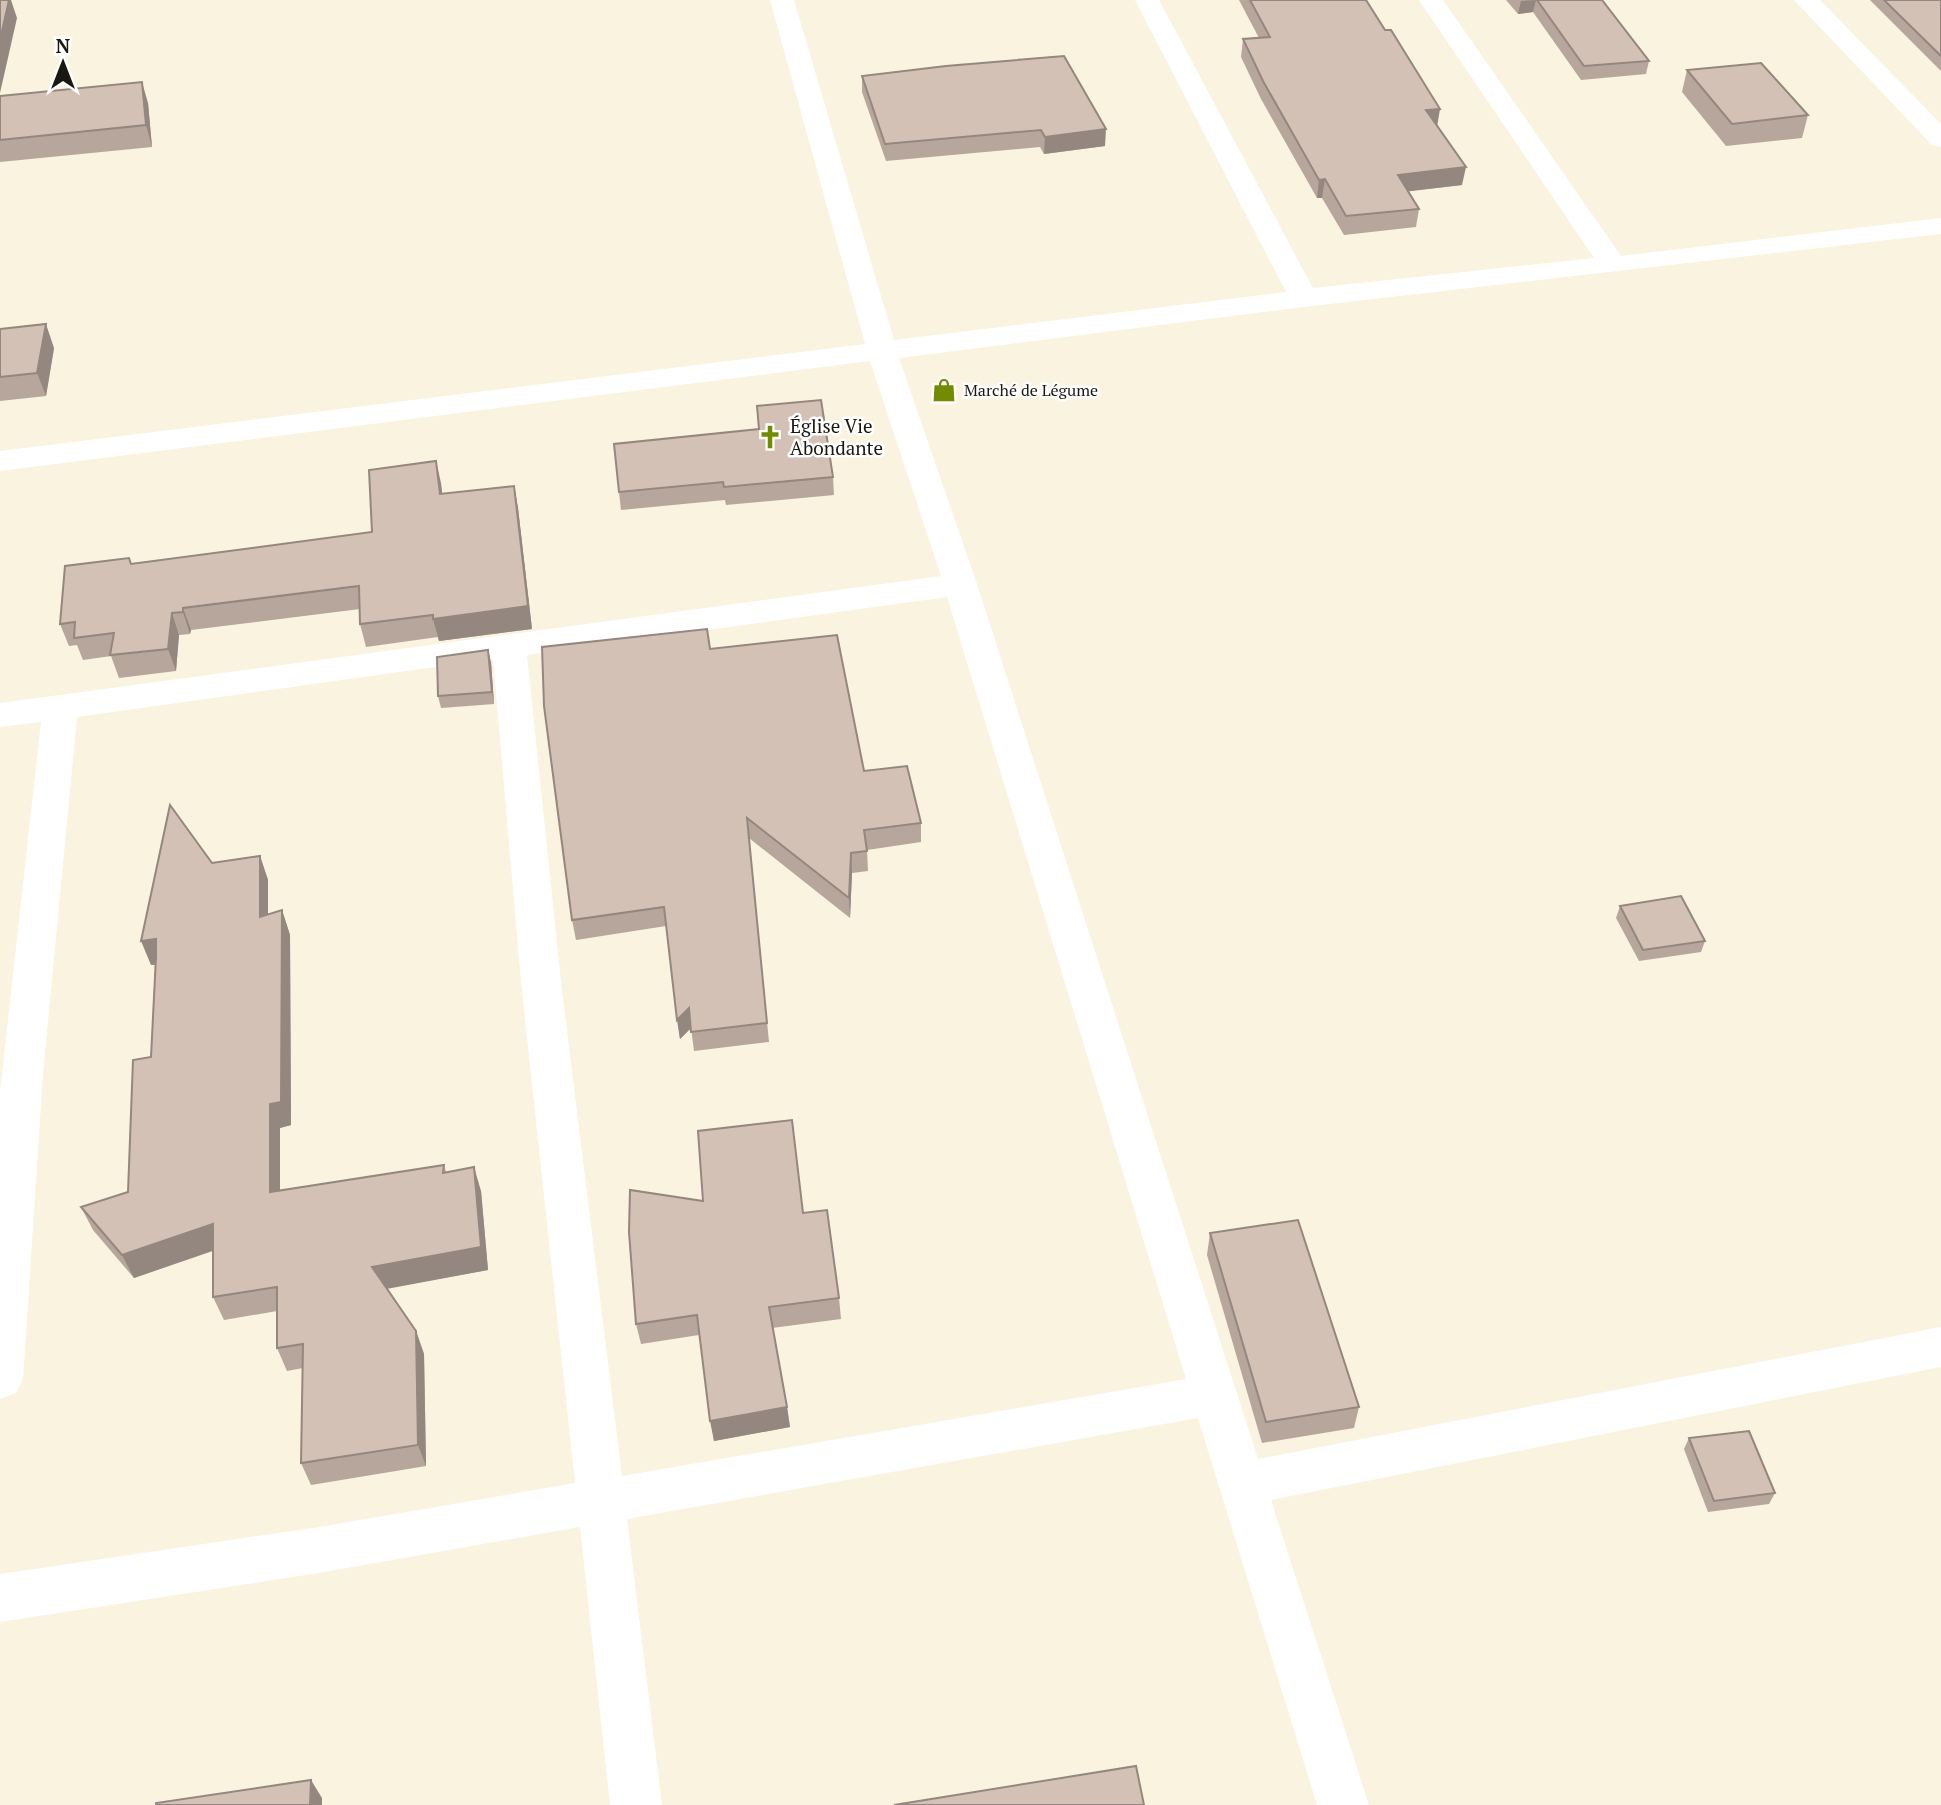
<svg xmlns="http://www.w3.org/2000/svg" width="1941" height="1805" viewBox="0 0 1941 1805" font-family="'PT Serif',serif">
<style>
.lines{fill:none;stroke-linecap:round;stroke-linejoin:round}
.minor{fill:#fff;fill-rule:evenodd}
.wall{fill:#b6a69c}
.shaded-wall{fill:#94877f}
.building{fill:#d4c1b5;stroke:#94877f;stroke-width:2}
.labels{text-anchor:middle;stroke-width:5;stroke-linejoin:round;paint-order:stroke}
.far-poi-label{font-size:16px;fill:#1a1811;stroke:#fff;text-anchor:start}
.poi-label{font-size:19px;fill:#1a1811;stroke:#fff;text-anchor:start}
</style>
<rect width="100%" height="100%" fill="#f9f3df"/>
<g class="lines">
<g class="minor">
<path d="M770 0H794L894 340 1286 292 1135 0H1159L1313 288 1594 258 1419 0H1443L1621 256 1941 218V234L1304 307 899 358 977 584 1258 1459 1941 1327V1367L1271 1500 1369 1805H1317L1198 1418 627 1519 662 1805H610L580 1527 319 1573 0 1622V1574L319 1527 575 1483 521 982 493 659 77 717 43 1074 23 1379 16 1393 0 1399V1092L41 722 0 727V703L941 576 870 361 0 471V451L865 344ZM947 597 1186 1379 622 1476 561 982 527 655Z"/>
<polygon points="1794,0 1820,0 1941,124 1941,147 1932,145"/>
</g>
</g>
<g class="wall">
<polygon points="1239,0 1366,0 1437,126 1462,185 1408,191 1419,209 1416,227 1344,235 1322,198 1317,198 1261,99 1241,57 1243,39 1259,38"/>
<polygon points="1506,0 1602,0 1649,61 1646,74 1581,80 1533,12 1518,14"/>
<polygon points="1870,0 1941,0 1941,71"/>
<polygon points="1687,70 1808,115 1802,138 1726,146 1682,92"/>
<polygon points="862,76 1105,146 1044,154 1040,147 886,161 862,92"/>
<polygon points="0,96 148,103 152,147 0,162"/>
<polygon points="0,329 54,348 46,396 0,401"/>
<polygon points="757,406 833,477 834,495 726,505 725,500 621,510 619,492 759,429"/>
<polygon points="436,461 442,494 514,486 518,508 532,629 439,641 438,637 366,647 360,624 360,609 191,630 190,634 179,635 176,671 119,678 111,656 83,660 77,645 69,646 60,624 129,558 131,564 372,532"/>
<polygon points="710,649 864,771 921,823 921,842 867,850 868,871 852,873 850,918 749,838 769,1042 694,1051 691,1028 680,1039 666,926 576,940 572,920"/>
<polygon points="491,662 494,704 441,708 438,696"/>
<polygon points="260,856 268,880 268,914 282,910 290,935 291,1125 280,1128 280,1191 444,1165 446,1172 481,1191 488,1270 387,1288 416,1331 424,1354 426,1466 311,1485 301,1463 303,1368 287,1371 277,1348 277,1311 224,1320 213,1297 213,1251 134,1278 93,1230 81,1207 128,1192 151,1057 155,965 151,965 212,863"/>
<polygon points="1620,906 1705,941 1701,952 1639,961 1616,918"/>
<polygon points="703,1201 803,1213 839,1298 841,1319 772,1328 787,1407 790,1427 714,1441 699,1335 641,1344 636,1324"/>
<polygon points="1210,1233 1359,1407 1354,1428 1262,1443 1207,1255"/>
<polygon points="1689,1438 1775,1493 1769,1504 1708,1512 1684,1449"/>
</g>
<g class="shaded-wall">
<polygon points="9,0 11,0 17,18 0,93 0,40"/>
<polygon points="1536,0 1533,12 1518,14 1521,1"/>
<polygon points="142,82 148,103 152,147 146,125"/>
<polygon points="1440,109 1437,127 1426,110"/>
<polygon points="1106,129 1105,146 1044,154 1045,137"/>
<polygon points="1466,167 1462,185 1395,193 1398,175"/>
<polygon points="1325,179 1322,198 1317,198 1319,180"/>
<polygon points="46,324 54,348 46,396 37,373"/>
<polygon points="436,461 441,483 445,516 440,494"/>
<polygon points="514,486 518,508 532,629 439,641 433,619"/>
<polygon points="183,608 191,630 190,634 183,612"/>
<polygon points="172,613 179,635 176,671 168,649"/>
<polygon points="488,650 491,662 494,704 492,692"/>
<polygon points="851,853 852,873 850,918 849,898"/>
<polygon points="260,856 268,880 268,941 260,917"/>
<polygon points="282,910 290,935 291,1125 280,1128 280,1215 270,1192 270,1104"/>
<polygon points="156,939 166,963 151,965 141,941"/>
<polygon points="689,1008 692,1027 680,1039 677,1020"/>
<polygon points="474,1167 481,1191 488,1270 381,1290 372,1267"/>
<polygon points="213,1224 223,1247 134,1278 122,1255"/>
<polygon points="416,1331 424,1354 426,1466 418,1445"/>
<polygon points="787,1407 790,1427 714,1441 710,1421"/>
<polygon points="311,1780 322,1798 322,1805 310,1805"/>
</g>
<g class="building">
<polygon points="0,0 9,0 0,40"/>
<polygon points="1250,0 1366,0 1385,30 1391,30 1440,109 1426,110 1466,167 1398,175 1419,209 1346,216 1325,179 1319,180 1263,81 1243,39 1270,37"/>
<polygon points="1537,0 1602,0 1649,61 1584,66"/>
<polygon points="1884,0 1941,0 1941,56"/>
<polygon points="1064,56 1106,129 1045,137 1041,130 885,144 862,76 946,66"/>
<polygon points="1761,63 1808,115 1732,124 1687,70"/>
<polygon points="142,82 146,125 0,140 0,96"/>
<polygon points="46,324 37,373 0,377 0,329"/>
<polygon points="821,400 833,477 724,487 723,482 619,492 614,444 759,429 757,406"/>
<polygon points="436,461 440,494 514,486 528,606 433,619 433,615 360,624 359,586 183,608 183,612 172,613 168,649 110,655 114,633 74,638 75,622 60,624 65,566 129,558 131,564 372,532 369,470"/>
<polygon points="707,629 710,649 837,635 864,771 907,766 921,823 864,830 867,851 851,853 849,898 747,818 767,1023 691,1032 689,1008 677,1020 664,907 572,920 544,706 542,647"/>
<polygon points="488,650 492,692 438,696 437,657"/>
<polygon points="170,805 212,863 260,856 260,917 282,910 281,1102 270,1104 270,1192 444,1165 443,1173 474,1167 481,1247 372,1267 416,1331 418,1445 301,1463 303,1344 277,1348 277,1287 213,1297 213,1224 122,1255 81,1207 128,1192 133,1060 151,1057 156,957 156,939 141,941"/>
<polygon points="1681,896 1705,941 1643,950 1620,906"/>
<polygon points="792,1120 803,1213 827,1210 839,1298 769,1307 787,1407 710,1421 697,1315 636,1324 629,1232 630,1190 703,1201 698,1131"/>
<polygon points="1298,1220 1359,1407 1266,1422 1210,1233"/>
<polygon points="1749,1431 1775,1493 1714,1501 1689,1438"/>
<polygon points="1136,1766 1144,1805 894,1805"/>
<polygon points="311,1780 310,1805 156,1805 156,1803"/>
</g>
<defs>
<g id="shop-bare" transform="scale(1.89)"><path d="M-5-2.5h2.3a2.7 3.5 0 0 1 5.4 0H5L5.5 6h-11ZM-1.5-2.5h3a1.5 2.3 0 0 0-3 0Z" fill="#738b00" stroke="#fff" stroke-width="2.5" paint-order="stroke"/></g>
<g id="church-bare" transform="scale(1.89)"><path d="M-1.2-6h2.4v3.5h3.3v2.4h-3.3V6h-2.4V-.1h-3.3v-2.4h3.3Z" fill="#738b00" stroke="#fff" stroke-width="2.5" paint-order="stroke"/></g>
</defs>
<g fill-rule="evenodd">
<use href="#shop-bare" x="944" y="390"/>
<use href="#church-bare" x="770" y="437"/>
</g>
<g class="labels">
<g class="far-poi-label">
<text x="964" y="396">Marché de Légume</text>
</g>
<g class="poi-label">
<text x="790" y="433">Église Vie<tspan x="790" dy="22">Abondante</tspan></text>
</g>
</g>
<g transform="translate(63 63)" stroke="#ffffff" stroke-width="5" paint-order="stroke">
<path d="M0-5L12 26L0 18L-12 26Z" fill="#1a1811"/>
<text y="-10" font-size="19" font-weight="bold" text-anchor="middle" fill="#1a1811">N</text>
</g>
</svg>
